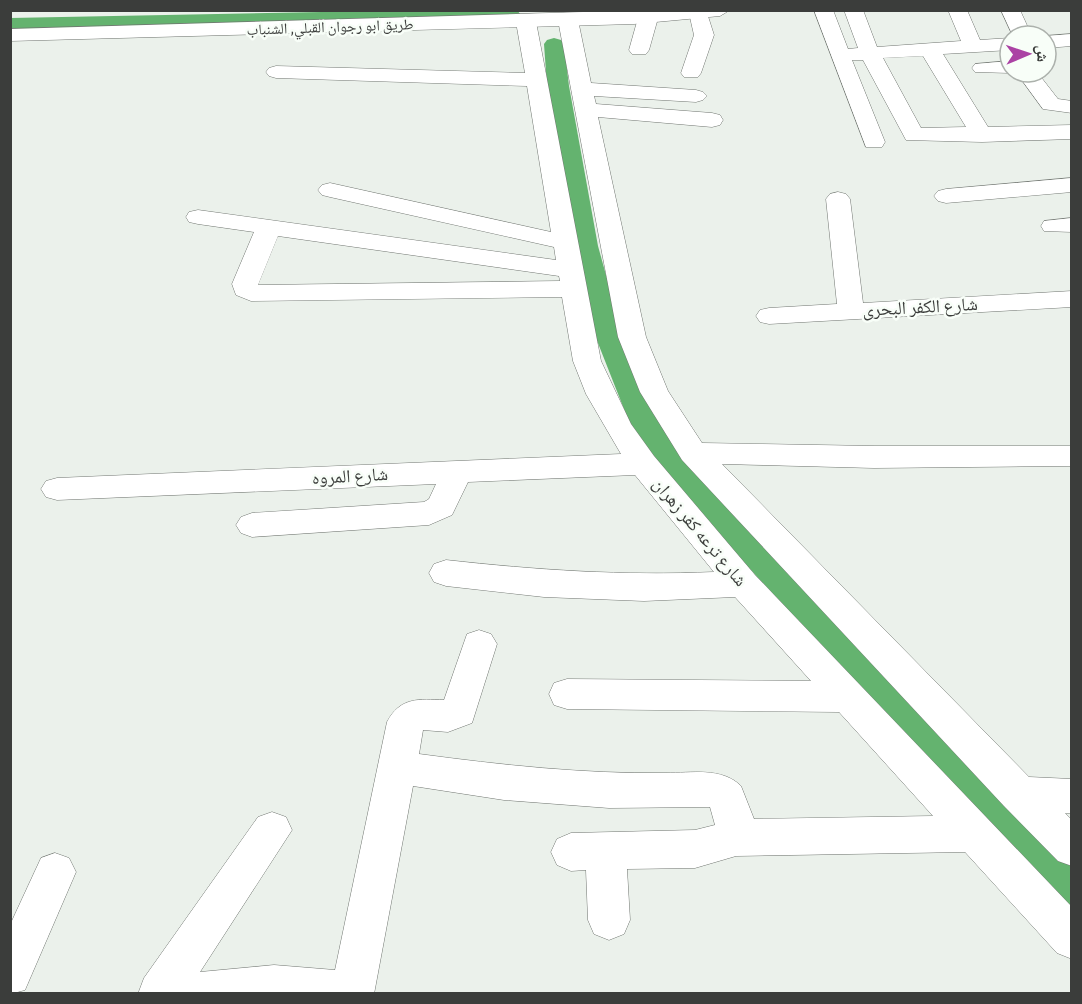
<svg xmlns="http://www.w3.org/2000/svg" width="1082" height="1004" font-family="Commissioner,'Noto Naskh Arabic',sans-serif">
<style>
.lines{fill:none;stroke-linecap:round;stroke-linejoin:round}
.canal{fill:#64b36f;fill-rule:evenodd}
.minor-casing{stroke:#717671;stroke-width:1}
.tertiary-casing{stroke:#717671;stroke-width:1}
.minor{fill:#fff;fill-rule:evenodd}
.tertiary{fill:#fff;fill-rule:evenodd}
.labels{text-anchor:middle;stroke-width:5;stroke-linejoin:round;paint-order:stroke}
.far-street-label{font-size:15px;fill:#3b3d3b;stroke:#f8fef8}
.street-label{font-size:18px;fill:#3b3d3b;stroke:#f8fef8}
</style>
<rect width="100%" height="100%" fill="#ebf1eb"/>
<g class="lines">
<g class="canal">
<polygon points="429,10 517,10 521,15 518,19 511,21 10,30 10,18"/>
<polygon points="554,38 561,40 564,44 569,86 598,246 622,333 665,432 737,511 1072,856 1072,907 1057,901 713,529 635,437 594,333 572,246 547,86 544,44 547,40"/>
</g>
<defs>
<g id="minor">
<polygon points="690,10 706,10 714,35 701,73 698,77 684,77 681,73 694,35 689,13"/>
<path d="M814,10H833L848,49L858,48L844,10H863L877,47L961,41L948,10H967L980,40L1010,38V50L943,54L988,127L1072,125V139L982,142L906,140L863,60H852L885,142L882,147H866ZM923,56L966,127L921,128L883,58Z"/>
<polygon points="1001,10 1020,10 1030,32 1027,36 1013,36"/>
<polygon points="648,12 658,18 649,50 646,54 632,54 629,50 638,18"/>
<polygon points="568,14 578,20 591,83 696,90 703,92 707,96 703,100 696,102 594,96 596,104 712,113 720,115 723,120 720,125 712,127 598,117 646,337 668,391 702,443 874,446 1072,446 1072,466 874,468 722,464 1029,777 1072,779 1072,813 1065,813 1072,820 1072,866 1058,861 1004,806 682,460 640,392 618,337 558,20"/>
<path d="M526,16L536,22L601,361L631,424L654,456L755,575L1072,907V959L1057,953L965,852L736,856L695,868L627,869L630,920L624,934L609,940L594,934L588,920L586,870L571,871L557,865L551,852L557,839L571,833L695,830L715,825L710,807L609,808L504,800L413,786L374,994H138L144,978L258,817L272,812L286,817L292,830L200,972L274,965L335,970L387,722C400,697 419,699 444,700L467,634L479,630L491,634L497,644L472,723L448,732L423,730L419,754C501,765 583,774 666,773C691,773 722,767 741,786L754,819L933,816L839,712L567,709L554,705L549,694L554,683L567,679L811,681L735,597L644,601L544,597L446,586L434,582L429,573L434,564L446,560C536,570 624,576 714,572L635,475L468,482L452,515L429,525L252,537L241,533L236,525L241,517L252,513L424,502L429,499L436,484L57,500L46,497L41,489L46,481L57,478L621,454L586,394L573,361L562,297L251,301L236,295L232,284L254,232L198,224L189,222L186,217L189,212L198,210L556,260L554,247L330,197L322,195L318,190L322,185L330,183L551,232L527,86L276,78L269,76L266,72L269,68L276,66L525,73L516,22ZM278,236L559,276L560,281L258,285Z"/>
<polygon points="1072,34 1072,46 1046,48 1046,36"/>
<polygon points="1010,61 1010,72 1014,72 1010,73 975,72 972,68 975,64"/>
<polygon points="1016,72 1037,72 1058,99 1072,101 1072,113 1043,109"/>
<polygon points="1072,178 1072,192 946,203 938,201 934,196 938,191 946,189"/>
<polygon points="838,192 846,194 850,199 863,303 1072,291 1072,307 769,324 760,322 756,316 760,310 769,308 837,304 826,199 830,194"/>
<polygon points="1072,218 1072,232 1044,231 1041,226 1044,221"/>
<polygon points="55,853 69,858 76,872 25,990 10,994 10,925 41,858"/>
</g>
<polygon id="tertiary" points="650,10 730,10 720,16 634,24 10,41 10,29"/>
</defs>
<use href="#minor" class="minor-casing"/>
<use href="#tertiary" class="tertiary-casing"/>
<use href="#minor" class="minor"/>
<use href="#tertiary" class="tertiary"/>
</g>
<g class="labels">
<g class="far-street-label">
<text transform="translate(330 27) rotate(-2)" y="5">طريق ابو رجوان القبلي, الشنباب</text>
</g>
<g class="street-label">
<text transform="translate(920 307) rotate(-3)" y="6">شارع الكفر البحرى</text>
<text transform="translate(350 476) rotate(-3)" y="6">شارع المروه</text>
<text transform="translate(700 532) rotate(50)" y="6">شارع ترعه كفر زهران</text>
</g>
</g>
<rect width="1082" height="1004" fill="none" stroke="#3b3d3b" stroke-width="24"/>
<g transform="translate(1028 54) rotate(88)"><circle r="28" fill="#f8fef8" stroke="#acb1ac" stroke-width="1.5"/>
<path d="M0-4.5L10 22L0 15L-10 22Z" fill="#ab42a4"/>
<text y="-9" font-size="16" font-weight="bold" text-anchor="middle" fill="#3b3d3b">ش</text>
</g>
</svg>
